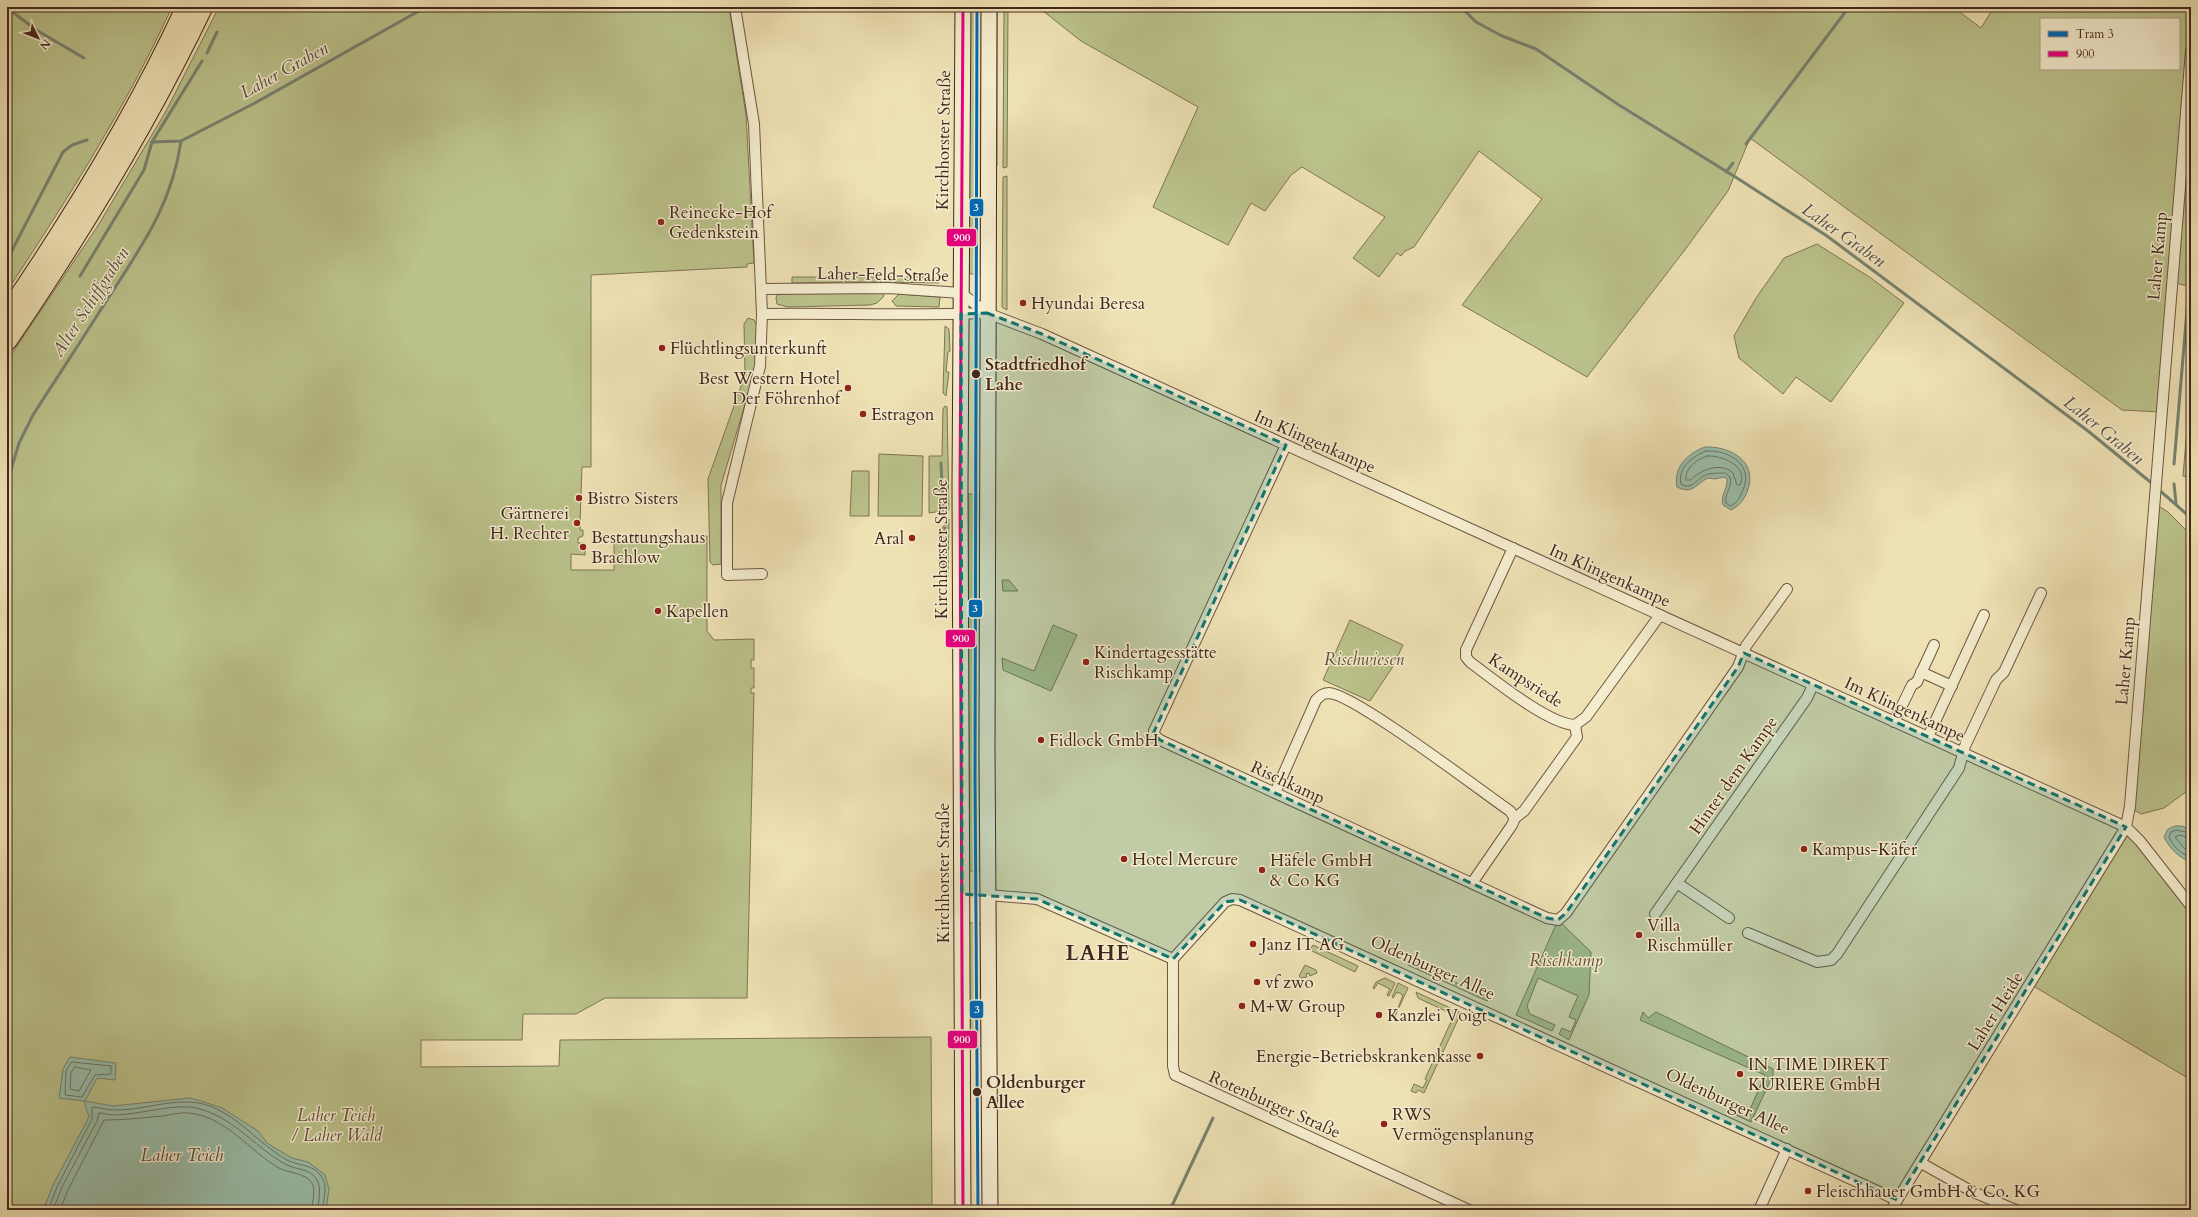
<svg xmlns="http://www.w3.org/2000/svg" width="2198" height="1217" font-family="Cardo,serif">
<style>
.green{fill:#bbc28b;stroke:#807454;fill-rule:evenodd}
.water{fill:#99beaa;stroke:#778271}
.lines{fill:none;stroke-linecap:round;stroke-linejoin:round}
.shore{stroke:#6e7263;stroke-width:1}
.stream{stroke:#778271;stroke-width:3}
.street-casing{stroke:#6e5642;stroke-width:12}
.secondary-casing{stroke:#44271c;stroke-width:17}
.highway-casing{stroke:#44271c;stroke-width:21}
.street{stroke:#f4ecce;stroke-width:10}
.secondary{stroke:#f4ecce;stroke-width:15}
.highway{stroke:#eee1b4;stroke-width:19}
.bus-1-casing{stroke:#f4ecce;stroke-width:6}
.bus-1{stroke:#e5007d;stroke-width:3}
.tram-1-casing{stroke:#f4ecce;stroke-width:6}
.tram-1{stroke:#0069b4;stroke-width:3}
.marked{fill:#0f766e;fill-opacity:0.2;stroke:#0f766e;stroke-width:3;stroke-dasharray:8 5;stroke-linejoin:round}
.poi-dot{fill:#8f2418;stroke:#f4ecce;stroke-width:1.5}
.stop-dot{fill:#44271c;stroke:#f4ecce;stroke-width:1.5}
.labels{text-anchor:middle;stroke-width:3;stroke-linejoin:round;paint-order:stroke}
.street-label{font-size:17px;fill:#44271c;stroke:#f4ecce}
.poi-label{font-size:17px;fill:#44271c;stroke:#f4ecce;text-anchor:start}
.stop-label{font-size:17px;font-weight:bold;fill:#44271c;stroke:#f4ecce;text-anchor:start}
.park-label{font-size:17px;font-style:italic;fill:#624e38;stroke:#f4ecce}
.water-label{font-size:18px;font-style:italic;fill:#594d40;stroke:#f4ecce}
.district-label{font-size:21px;font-weight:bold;letter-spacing:1px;fill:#44271c;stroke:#f4ecce}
.line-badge{stroke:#f4ecce;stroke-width:1.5}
.badge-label{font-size:11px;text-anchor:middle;font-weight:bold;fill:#fff}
</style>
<rect width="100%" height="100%" fill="#eee1b4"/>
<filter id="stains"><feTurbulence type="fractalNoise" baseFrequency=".005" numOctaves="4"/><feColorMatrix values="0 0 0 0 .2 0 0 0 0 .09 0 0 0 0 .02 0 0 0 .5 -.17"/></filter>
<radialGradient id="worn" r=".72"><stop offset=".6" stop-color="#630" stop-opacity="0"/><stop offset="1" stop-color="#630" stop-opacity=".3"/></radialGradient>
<g class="green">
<path d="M7,7H172C126,107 67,200 7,291Z"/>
<polygon points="219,7 729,7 746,115 754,263 747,264 747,267 591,275 591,467 582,467 580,523 580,530 583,530 583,536 578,538 578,543 585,543 585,555 571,554 571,570 614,570 614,536 707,536 707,631 714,640 754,639 754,660 751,660 751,668 754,668 754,688 751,688 751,693 754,693 747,998 605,998 576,1014 523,1014 522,1040 421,1040 421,1067 559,1066 560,1040 931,1037 932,1207 421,1210 7,1210 7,361 99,224 166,111"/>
<polygon points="967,7 984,7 983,274 971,274 969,272"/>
<polygon points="993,7 997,7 997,166 993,164"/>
<polygon points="1004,7 1008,7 1007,167 1003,168"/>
<path d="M1038,7H1953L1981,28L1994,7H2191V287L2172,282L2161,412L2122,410L1750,138L1728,191L1684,251L1587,377L1462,305L1542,199L1479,151L1414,247L1405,251L1401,256L1397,253L1379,277L1353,258L1385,217L1302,167L1291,175L1265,211L1251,203L1228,245L1153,207L1198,107L1081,41ZM2041,19H2179V69H2041Z"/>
<polygon points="1007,176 1007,310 1002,307 1003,177"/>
<polygon points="1817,244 1871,278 1904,303 1831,402 1796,377 1783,394 1739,358 1734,336 1756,298 1784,258"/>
<polygon points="792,277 842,277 842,282 792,283"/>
<rect x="845" y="277" width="36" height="5"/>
<polygon points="884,277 934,277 939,283 884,282"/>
<polygon points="790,292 882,292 884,296 877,303 870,305 788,307 777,304 776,298 777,295"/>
<polygon points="899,294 940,297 939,307 896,306 892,301"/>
<polygon points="748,318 754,320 757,326 757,364 721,485 721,564 713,565 710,562 708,479 745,375 744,324"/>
<polygon points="945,326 949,329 950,351 948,352 946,372 949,372 946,396 943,393"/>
<polygon points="2191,382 2191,493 2188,490 2190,478 2183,476"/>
<polygon points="945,406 947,407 949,510 929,513 929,456 942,456 943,409"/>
<polygon points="879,454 923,456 922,516 878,516"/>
<polygon points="852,471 869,471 869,516 850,516"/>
<polygon points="968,494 981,494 982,871 969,871"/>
<polygon points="2157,505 2168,512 2191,535 2191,788 2164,808 2141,814 2134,810"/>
<polygon points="949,519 948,577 939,568 939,532"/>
<polygon points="1002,580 1009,580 1018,591 1003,591"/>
<polygon points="1350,620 1403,645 1392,668 1370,701 1323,680"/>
<polygon points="1053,625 1077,635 1051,691 1003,670 1002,658 1034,671"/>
<polygon points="2126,827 2191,912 2191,1080 2030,984"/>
<polygon points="1558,920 1591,952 1589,995 1569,1040 1559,1034 1562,1028 1571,1032 1576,1020 1569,1017 1578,996 1538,978 1527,1006 1530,1014 1555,1025 1552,1031 1516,1015"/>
<polygon points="966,923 982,923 983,1046 968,1047"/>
<polygon points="1313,945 1358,966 1355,972 1310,950"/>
<polygon points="1410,961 1489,998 1487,1001 1408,965"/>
<polygon points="1305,965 1316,970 1317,973 1310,976 1309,973 1306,974 1307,977 1301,978 1299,976"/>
<polygon points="1385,978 1395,983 1389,996 1387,995 1390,989 1378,983 1374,989 1373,988 1376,982"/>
<polygon points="1398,983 1408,988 1395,1016 1403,995 1397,992 1393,998 1392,997"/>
<polygon points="1416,992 1461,1013 1424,1093 1418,1090 1416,1093 1411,1091 1414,1084 1423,1088 1427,1080 1425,1079 1454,1015 1418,998"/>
<polygon points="1643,1012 1648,1018 1656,1012 1773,1069 1773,1075 1751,1122 1736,1115 1738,1111 1748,1114 1765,1075 1640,1020"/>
</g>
<g class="water">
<path d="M1705,447C1731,446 1759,462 1747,492C1744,500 1739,506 1731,510L1723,505C1720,495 1728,489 1727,479L1724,477L1715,479L1708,478C1696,484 1692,495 1677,487C1673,467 1688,453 1705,447Z"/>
<path d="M2175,826H2182L2191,830V862C2179,858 2170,849 2164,837L2168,829Z"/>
<polygon points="70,1057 116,1063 115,1080 97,1078 85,1101 113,1106 190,1098 204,1102 222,1108 258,1131 267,1143 275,1148 292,1158 308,1162 325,1175 329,1189 326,1210 43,1210 54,1183 89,1117 84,1101 59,1098 63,1069"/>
</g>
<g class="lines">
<g class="shore">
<path d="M1706,451C1731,450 1755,466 1742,492C1740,498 1736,504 1730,506L1726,503C1724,494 1733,487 1730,477L1725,473C1721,473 1709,473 1706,475C1697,478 1692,491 1681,484C1677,468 1693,456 1706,451Z"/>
<path d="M1707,456C1722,455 1749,466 1740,485H1737L1733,473C1721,462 1701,469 1691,480H1686C1685,468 1696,460 1707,456Z"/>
<path d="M2191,833L2176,830L2171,832L2169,837C2173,847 2181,853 2191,858"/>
<polyline points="2191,839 2180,835 2175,837 2184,848 2191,853"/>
<polygon points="72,1062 111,1066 111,1074 95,1075 82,1097 65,1095 66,1071"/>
<polygon points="75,1067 91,1070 79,1091 70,1089 71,1073"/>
<path d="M48,1210L58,1185L92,1119V1107C99,1107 106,1110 113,1110C138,1111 163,1101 189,1102C229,1103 255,1142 287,1160C298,1166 314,1164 322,1177C328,1187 323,1200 323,1210"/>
<path d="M53,1210L62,1187L97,1121L99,1113C104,1113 109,1115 114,1115C136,1115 169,1105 190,1107C229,1112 253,1146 285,1164C295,1170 311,1168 317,1180C322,1189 318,1201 318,1210"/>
<path d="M60,1210L68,1190L104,1120C123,1120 142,1118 162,1116C170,1115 180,1112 189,1113C227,1117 249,1151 279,1168C288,1173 306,1173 312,1183C316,1190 312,1202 312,1210"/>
</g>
<g class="stream">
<polyline points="1461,7 1476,22 1502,36 1536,49 1619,105 1737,178 1827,236 2088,431 2154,485"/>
<polyline points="7,8 38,31 84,58"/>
<polyline points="207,53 217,32"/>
<polyline points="152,142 181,141 253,104 426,7"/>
<polyline points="1746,144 1849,7"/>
<polyline points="1726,172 1733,163"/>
<polyline points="7,260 63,152 72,145 87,140"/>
<polyline points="80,276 144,170 152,142 202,61"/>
<polyline points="941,463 943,506"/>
<polyline points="2174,464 2191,263"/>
<path d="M10,473L19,443L33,415C58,376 83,338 107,300C141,247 172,205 181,141"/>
<polyline points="2174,484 2176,503"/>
<polyline points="2158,489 2191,518"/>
<polyline points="944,569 945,528"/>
<polyline points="1170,1210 1213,1118"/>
</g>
<defs>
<g id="street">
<polyline points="735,7 754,124 762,314 760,366 727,503 727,575 762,574"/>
<polyline points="762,289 889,288 961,293 987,313 1042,334 2126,827 2140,841 2191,906"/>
<path d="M762,314C837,313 912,316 987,313"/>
<polyline points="1286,445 1154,731 1155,736 1160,740 1547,918 1558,920 1566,913 1738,667 1746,646 1787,589"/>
<path d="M1513,548L1466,650V657L1470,662C1493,679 1548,724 1575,725L1586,717L1660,615"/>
<polyline points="1921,672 1952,686"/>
<polyline points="1894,722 1912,685 1917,682 1934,645"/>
<polyline points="1928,737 1984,615"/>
<path d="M1275,793L1316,700C1320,696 1323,693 1329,693C1354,694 1481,791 1510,811L1515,818"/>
<polyline points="1472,883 1512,825 1515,818 1524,811 1577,737 1575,725"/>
<polyline points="1677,883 1729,918"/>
<polyline points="988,895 1037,899 1173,959"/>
<polyline points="1655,914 1807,698 1813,685"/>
<polyline points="1748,933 1817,962 1831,960 1837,954 1959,768 1965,746 1996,680 2004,672 2041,593"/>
<polyline points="1173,959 1225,902 1232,899 1240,900 1897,1200"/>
<polyline points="1173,959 1173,1066 1175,1075 1469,1210"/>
<polyline points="1921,1163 1973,1192 2016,1210"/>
<polyline points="1759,1210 1787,1149"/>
<polyline points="1891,1210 2126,827 2130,806 2191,51"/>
</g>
<g id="secondary">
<polyline points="989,7 987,750 990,1210"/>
<polyline points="963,1210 960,488 963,7"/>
</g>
<g id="highway">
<path d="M7,314C74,216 136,115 186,7"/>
<path d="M7,341C80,234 147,124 203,7"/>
</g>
</defs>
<use href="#street" class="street-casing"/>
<use href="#secondary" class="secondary-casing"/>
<use href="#highway" class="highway-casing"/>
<use href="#street" class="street"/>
<use href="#secondary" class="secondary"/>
<use href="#highway" class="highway"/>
<defs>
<polyline id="bus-1" points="963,7 960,488 963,1210"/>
</defs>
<use href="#bus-1" class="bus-1-casing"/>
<use href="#bus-1" class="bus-1"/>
<defs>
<polyline id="tram-1" points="977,7 975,775 978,1210"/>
</defs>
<use href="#tram-1" class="tram-1-casing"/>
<use href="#tram-1" class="tram-1"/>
</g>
<path class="marked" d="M987,313L1042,334L1286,445L1153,734L1160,740L1547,918L1558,920L1566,913L1738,667L1744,653L2126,827L1897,1200L1240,900L1225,902L1173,959L1037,899L962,894L961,314Z"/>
<g class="poi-dot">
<circle cx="661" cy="222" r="4"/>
<circle cx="1023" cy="303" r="4"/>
<circle cx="662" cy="348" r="4"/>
<circle cx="848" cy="388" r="4"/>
<circle cx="863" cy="414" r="4"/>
<circle cx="579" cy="498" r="4"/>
<circle cx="577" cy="523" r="4"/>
<circle cx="912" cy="538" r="4"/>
<circle cx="583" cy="547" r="4"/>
<circle cx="658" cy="611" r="4"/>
<circle cx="1086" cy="662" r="4"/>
<circle cx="1041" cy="740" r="4"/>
<circle cx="1804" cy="849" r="4"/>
<circle cx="1124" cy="859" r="4"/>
<circle cx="1262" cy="870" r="4"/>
<circle cx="1639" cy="935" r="4"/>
<circle cx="1253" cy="944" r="4"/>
<circle cx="1257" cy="982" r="4"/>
<circle cx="1242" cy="1006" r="4"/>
<circle cx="1379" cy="1015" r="4"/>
<circle cx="1480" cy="1056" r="4"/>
<circle cx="1740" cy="1074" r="4"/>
<circle cx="1384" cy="1124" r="4"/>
<circle cx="1808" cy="1191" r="4"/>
</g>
<g class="stop-dot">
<circle cx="976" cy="374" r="5"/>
<circle cx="977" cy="1092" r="5"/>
</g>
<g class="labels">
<g class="street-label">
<text transform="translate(943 140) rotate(-89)" y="6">Kirchhorster Straße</text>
<text transform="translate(2157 256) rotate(-85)" y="6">Laher Kamp</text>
<text transform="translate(883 274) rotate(1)" y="6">Laher-Feld-Straße</text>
<text transform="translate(1315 441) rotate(24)" y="6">Im Klingenkampe</text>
<text transform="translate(941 549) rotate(-90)" y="6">Kirchhorster Straße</text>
<text transform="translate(1610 575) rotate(24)" y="6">Im Klingenkampe</text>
<text transform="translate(2125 661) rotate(-85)" y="6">Laher Kamp</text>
<text transform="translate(1526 680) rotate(33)" y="6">Kampsriede</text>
<text transform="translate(1905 709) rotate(25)" y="6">Im Klingenkampe</text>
<text transform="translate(1733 775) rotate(-55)" y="6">Hinter dem Kampe</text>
<text transform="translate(1288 782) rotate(25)" y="6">Rischkamp</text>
<text transform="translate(943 873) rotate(-90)" y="6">Kirchhorster Straße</text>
<text transform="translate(1433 967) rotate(24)" y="6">Oldenburger Allee</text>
<text transform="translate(1995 1011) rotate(-58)" y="6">Laher Heide</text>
<text transform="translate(1728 1101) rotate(25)" y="6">Oldenburger Allee</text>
<text transform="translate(1275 1104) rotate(24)" y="6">Rotenburger Straße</text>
</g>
<g class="poi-label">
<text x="669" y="218">Reinecke-Hof<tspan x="669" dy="20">Gedenkstein</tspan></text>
<text x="1031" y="309">Hyundai Beresa</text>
<text x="670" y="354">Flüchtlingsunterkunft</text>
<text x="840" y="384" text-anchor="end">Best Western Hotel<tspan x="840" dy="20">Der Föhrenhof</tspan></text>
<text x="871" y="420">Estragon</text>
<text x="587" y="504">Bistro Sisters</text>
<text x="569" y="519" text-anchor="end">Gärtnerei<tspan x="569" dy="20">H. Rechter</tspan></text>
<text x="591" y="543">Bestattungshaus<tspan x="591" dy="20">Brachlow</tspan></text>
<text x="904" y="544" text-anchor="end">Aral</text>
<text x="666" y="617">Kapellen</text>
<text x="1094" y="658">Kindertagesstätte<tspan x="1094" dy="20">Rischkamp</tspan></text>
<text x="1049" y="746">Fidlock GmbH</text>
<text x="1812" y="855">Kampus-Käfer</text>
<text x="1132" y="865">Hotel Mercure</text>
<text x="1270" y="866">Häfele GmbH<tspan x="1270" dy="20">&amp; Co KG</tspan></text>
<text x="1647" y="931">Villa<tspan x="1647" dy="20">Rischmüller</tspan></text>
<text x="1261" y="950">Janz IT AG</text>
<text x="1265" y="988">vf zwo</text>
<text x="1250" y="1012">M+W Group</text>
<text x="1387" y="1021">Kanzlei Voigt</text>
<text x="1472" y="1062" text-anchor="end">Energie-Betriebskrankenkasse</text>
<text x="1748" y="1070">IN TIME DIREKT<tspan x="1748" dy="20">KURIERE GmbH</tspan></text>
<text x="1392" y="1120">RWS<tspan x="1392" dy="20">Vermögensplanung</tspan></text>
<text x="1816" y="1197">Fleischhauer GmbH &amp; Co. KG</text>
</g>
<g class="stop-label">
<text x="985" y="370">Stadtfriedhof<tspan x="985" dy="20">Lahe</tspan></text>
<text x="986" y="1088">Oldenburger<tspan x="986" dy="20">Allee</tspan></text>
</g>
<g class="park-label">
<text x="1364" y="665">Rischwiesen</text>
<text x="1566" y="966">Rischkamp</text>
<text x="336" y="1121">Laher Teich<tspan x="336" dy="20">/ Laher Wald</tspan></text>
</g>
<g class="water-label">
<text transform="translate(284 70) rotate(-29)" y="6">Laher Graben</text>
<text transform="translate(1844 235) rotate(35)" y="6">Laher Graben</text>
<text transform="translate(90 302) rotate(-57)" y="6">Alter Schiffgraben</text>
<text transform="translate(2104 430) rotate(39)" y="6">Laher Graben</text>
<text x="182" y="1161">Laher Teich</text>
</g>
<g class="district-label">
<text x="1098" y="960">LAHE</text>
</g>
</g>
<g class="line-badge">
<rect x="969" y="198" width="15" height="19" rx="4" fill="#0069b4"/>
<rect x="946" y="228" width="31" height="19" rx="4" fill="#e5007d"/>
<rect x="968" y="599" width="15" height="19" rx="4" fill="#0069b4"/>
<rect x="945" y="629" width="31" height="19" rx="4" fill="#e5007d"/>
<rect x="969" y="1000" width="15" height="19" rx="4" fill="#0069b4"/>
<rect x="947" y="1030" width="31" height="19" rx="4" fill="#e5007d"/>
</g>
<g class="badge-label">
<text x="976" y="211">3</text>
<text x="962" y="241">900</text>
<text x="975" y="612">3</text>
<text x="961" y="642">900</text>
<text x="977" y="1013">3</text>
<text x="962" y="1043">900</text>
</g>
<rect width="2198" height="1217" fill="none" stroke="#eee1b4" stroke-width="24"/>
<rect x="8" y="8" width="2182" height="1201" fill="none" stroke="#44271c" stroke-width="2"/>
<rect x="12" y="12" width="2174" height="1193" fill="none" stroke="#44271c"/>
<rect x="2040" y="18" width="140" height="52" fill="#f4ecce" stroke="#ae9d87"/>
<rect x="2048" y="31" width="20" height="6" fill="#0069b4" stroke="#ae9d87"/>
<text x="2076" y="38" font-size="12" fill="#44271c">Tram 3</text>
<rect x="2048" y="51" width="20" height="6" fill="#e5007d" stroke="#ae9d87"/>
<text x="2076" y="58" font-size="12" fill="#44271c">900</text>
<g transform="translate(38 38) rotate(133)" stroke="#f4ecce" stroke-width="3" paint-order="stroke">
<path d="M0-3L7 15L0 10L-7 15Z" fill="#44271c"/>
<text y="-6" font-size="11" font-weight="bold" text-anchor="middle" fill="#44271c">N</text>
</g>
<rect width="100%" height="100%" filter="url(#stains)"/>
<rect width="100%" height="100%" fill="url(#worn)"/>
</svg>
